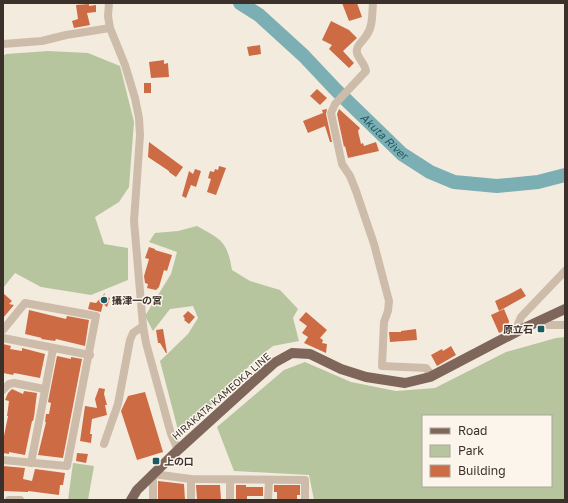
<svg xmlns="http://www.w3.org/2000/svg" width="568" height="503" font-family="'Golos Text','Noto Sans JP',sans-serif">
<style>
.green{fill:#b6c59e;fill-rule:evenodd}
.lines{fill:none;stroke-linecap:round;stroke-linejoin:round}
.river{stroke:#7cafb4;stroke-width:14}
.building{fill:#cd6b44}
.minor{stroke:#cebcaa;stroke-width:8}
.major{stroke:#7e675a;stroke-width:10}
.poi-dot{fill:#1c5960;stroke:#fbf5ec;stroke-width:1.5}
.labels{text-anchor:middle;stroke-width:3;stroke-linejoin:round;paint-order:stroke}
.poi-label{font-size:10px;font-weight:bold;fill:#3b302a;stroke:#fbf5ec;text-anchor:start}
.street-label{font-size:10px;fill:#3b302a;stroke:#fbf5ec}
.water-label{font-size:11px;font-style:italic;fill:#1c5960;stroke:#fbf5ec}
</style>
<rect width="100%" height="100%" fill="#f4ebdf"/>
<g class="green">
<polygon points="48,51 88,53 120,66 134,122 129,187 119,202 95,217 104,244 128,248 128,280 91,295 41,287 15,273 3,288 3,56 6,54"/>
<path d="M197,226C222,240 227,241 232,270L250,281L280,290L298,309L293,318L299,341L273,346L255,360L186,431L179,434L160,361L188,334L198,318L193,306L170,309L153,331L145,316L171,274L177,252L149,242L155,233L178,231Z"/>
<path d="M565,337V500H314L309,475L234,471L217,427L284,370L305,362L351,382L396,391L435,388L506,352L556,338ZM423,416H551V486H423Z"/>
<polygon points="73,463 94,466 88,500 68,500"/>
</g>
<g class="lines">
<path class="river" id="s1" d="M240,3L259,15L304,56L336,90L402,154L430,172L454,182L497,186L538,182L565,175"/>
</g>
<g class="building">
<polygon points="342,3 357,3 362,17 349,21"/>
<polygon points="89,4 89,6 96,5 96,12 87,13 90,25 74,28 72,21 78,19 76,5"/>
<polygon points="331,21 349,30 357,38 343,51 354,63 349,68 329,49 332,45 322,40"/>
<polygon points="260,45 261,54 249,56 247,47"/>
<polygon points="164,60 164,64 168,63 169,77 151,78 149,62"/>
<rect x="144" y="83" width="7" height="10"/>
<polygon points="317,89 327,98 320,105 310,96"/>
<polygon points="327,109 326,114 332,142 330,142 325,126 308,133 303,121 323,113 322,110"/>
<polygon points="339,109 360,128 358,131 361,144 363,143 364,146 376,142 379,151 348,158 345,146 344,147 337,114"/>
<polygon points="149,142 183,167 176,177 169,172 169,171 148,157"/>
<polygon points="219,166 226,168 216,195 207,192 211,179 208,178 210,171 214,172 215,169 218,170"/>
<polygon points="195,169 201,171 196,187 191,185 186,198 182,196 189,171 193,174"/>
<polygon points="149,247 155,249 155,250 172,255 167,271 164,270 159,287 156,290 147,288 148,284 145,283 144,276 149,259 145,258"/>
<polygon points="521,288 526,296 499,311 495,301 508,295"/>
<polygon points="3,293 12,301 9,304 14,305 3,318"/>
<polygon points="105,293 104,297 110,298 107,307 103,304 101,312 88,309 90,302 96,303"/>
<polygon points="504,309 509,321 508,329 499,333 491,315"/>
<polygon points="29,310 66,319 67,316 89,320 85,346 56,339 55,341 41,339 42,338 25,334"/>
<polygon points="188,311 195,317 189,324 184,320 185,319 183,316"/>
<polygon points="306,312 327,330 320,338 323,340 322,343 327,344 326,353 304,343 308,337 302,333 307,326 299,320"/>
<polygon points="163,329 167,353 166,353 160,343 158,343 156,330"/>
<polygon points="416,329 417,340 390,342 389,332 401,332 401,331"/>
<polygon points="3,344 11,346 10,349 22,351 22,348 45,354 40,378 14,373 13,375 3,373"/>
<polygon points="451,346 456,355 437,366 431,355 442,349 443,351"/>
<polygon points="57,356 71,359 71,357 82,359 63,458 38,455 46,422 45,422 46,414 49,414 51,403 48,402"/>
<polygon points="99,388 105,389 104,394 107,405 105,405 107,415 92,419 90,434 92,434 91,443 80,441 85,406 97,408 95,399"/>
<polygon points="12,389 23,394 24,391 37,393 34,417 33,421 32,421 25,455 9,452 9,454 3,453 3,441 8,416 7,416 9,401 5,400 8,393"/>
<polygon points="145,392 163,452 137,460 121,411 128,396"/>
<polygon points="77,453 88,454 86,463 76,461"/>
<polygon points="3,466 25,468 23,479 32,481 35,469 65,473 63,485 60,485 59,495 28,491 28,492 3,491"/>
<polygon points="158,481 184,484 185,500 158,499"/>
<polygon points="196,485 220,485 221,500 197,499"/>
<polygon points="236,485 246,485 246,487 263,487 263,496 247,496 247,500 236,500"/>
<polygon points="274,485 300,485 300,495 297,495 297,500 277,500 277,492 274,492"/>
</g>
<g class="lines">
<g class="minor">
<polyline points="109,3 108,16 110,28 125,65 135,98 139,118 140,135 134,221 143,326 146,343 171,434 178,450"/>
<path d="M373,3C372,15 373,27 366,36C364,40 358,44 357,49C355,56 365,63 366,71L335,104L331,113L342,164L350,176L356,191L374,244L389,301L388,311L384,322L382,366L426,368L429,372L430,377"/>
<polyline points="3,44 42,41 66,35 110,28"/>
<polyline points="541,320 548,325 565,325"/>
<polyline points="3,330 25,303 96,316 67,466 3,460"/>
<polyline points="520,330 518,324 521,317 565,271"/>
<polyline points="3,338 90,355"/>
<polyline points="3,390 9,384 14,383 44,389"/>
<polyline points="104,444 118,404 130,340 133,333 143,326"/>
<polyline points="31,463 53,349"/>
<polyline points="9,500 20,500"/>
<polyline points="153,500 153,474 191,479 305,480 305,500"/>
<polyline points="191,500 191,479"/>
<polyline points="230,500 230,480"/>
<polyline points="268,500 269,480"/>
</g>
<polyline class="major" points="131,500 137,490 178,450 274,363 292,353 310,354 341,369 366,377 405,383 430,377 520,330 565,309"/>
</g>
<g class="poi-dot">
<circle cx="104" cy="300" r="4"/>
<rect x="537" y="325" width="8" height="8" rx="2"/>
<rect x="152" y="457" width="8" height="8" rx="2"/>
</g>
<g class="labels">
<g class="poi-label">
<text x="112" y="304">攝津一の宮</text>
<text x="533" y="333" text-anchor="end">原立石</text>
<text x="164" y="465">上の口</text>
</g>
<g class="street-label">
<text transform="translate(221 396) rotate(-41)" y="4">HIRAKATA KAMEOKA LINE</text>
</g>
<g class="water-label">
<text dy="4" stroke="none"><textPath href="#s1" startOffset="197">Akuta River</textPath></text>
</g>
</g>
<rect width="568" height="503" fill="none" stroke="#3b302a" stroke-width="8"/>
<rect x="422" y="415" width="130" height="72" fill="#fbf5ec" stroke="#aea69e"/>
<rect x="430" y="428" width="20" height="6" fill="#7e675a" stroke="#aea69e"/>
<text x="458" y="435" font-size="12" fill="#3b302a">Road</text>
<rect x="430" y="445" width="20" height="12" fill="#b6c59e" stroke="#aea69e"/>
<text x="458" y="455" font-size="12" fill="#3b302a">Park</text>
<rect x="430" y="465" width="20" height="12" fill="#cd6b44" stroke="#aea69e"/>
<text x="458" y="475" font-size="12" fill="#3b302a">Building</text>
</svg>
